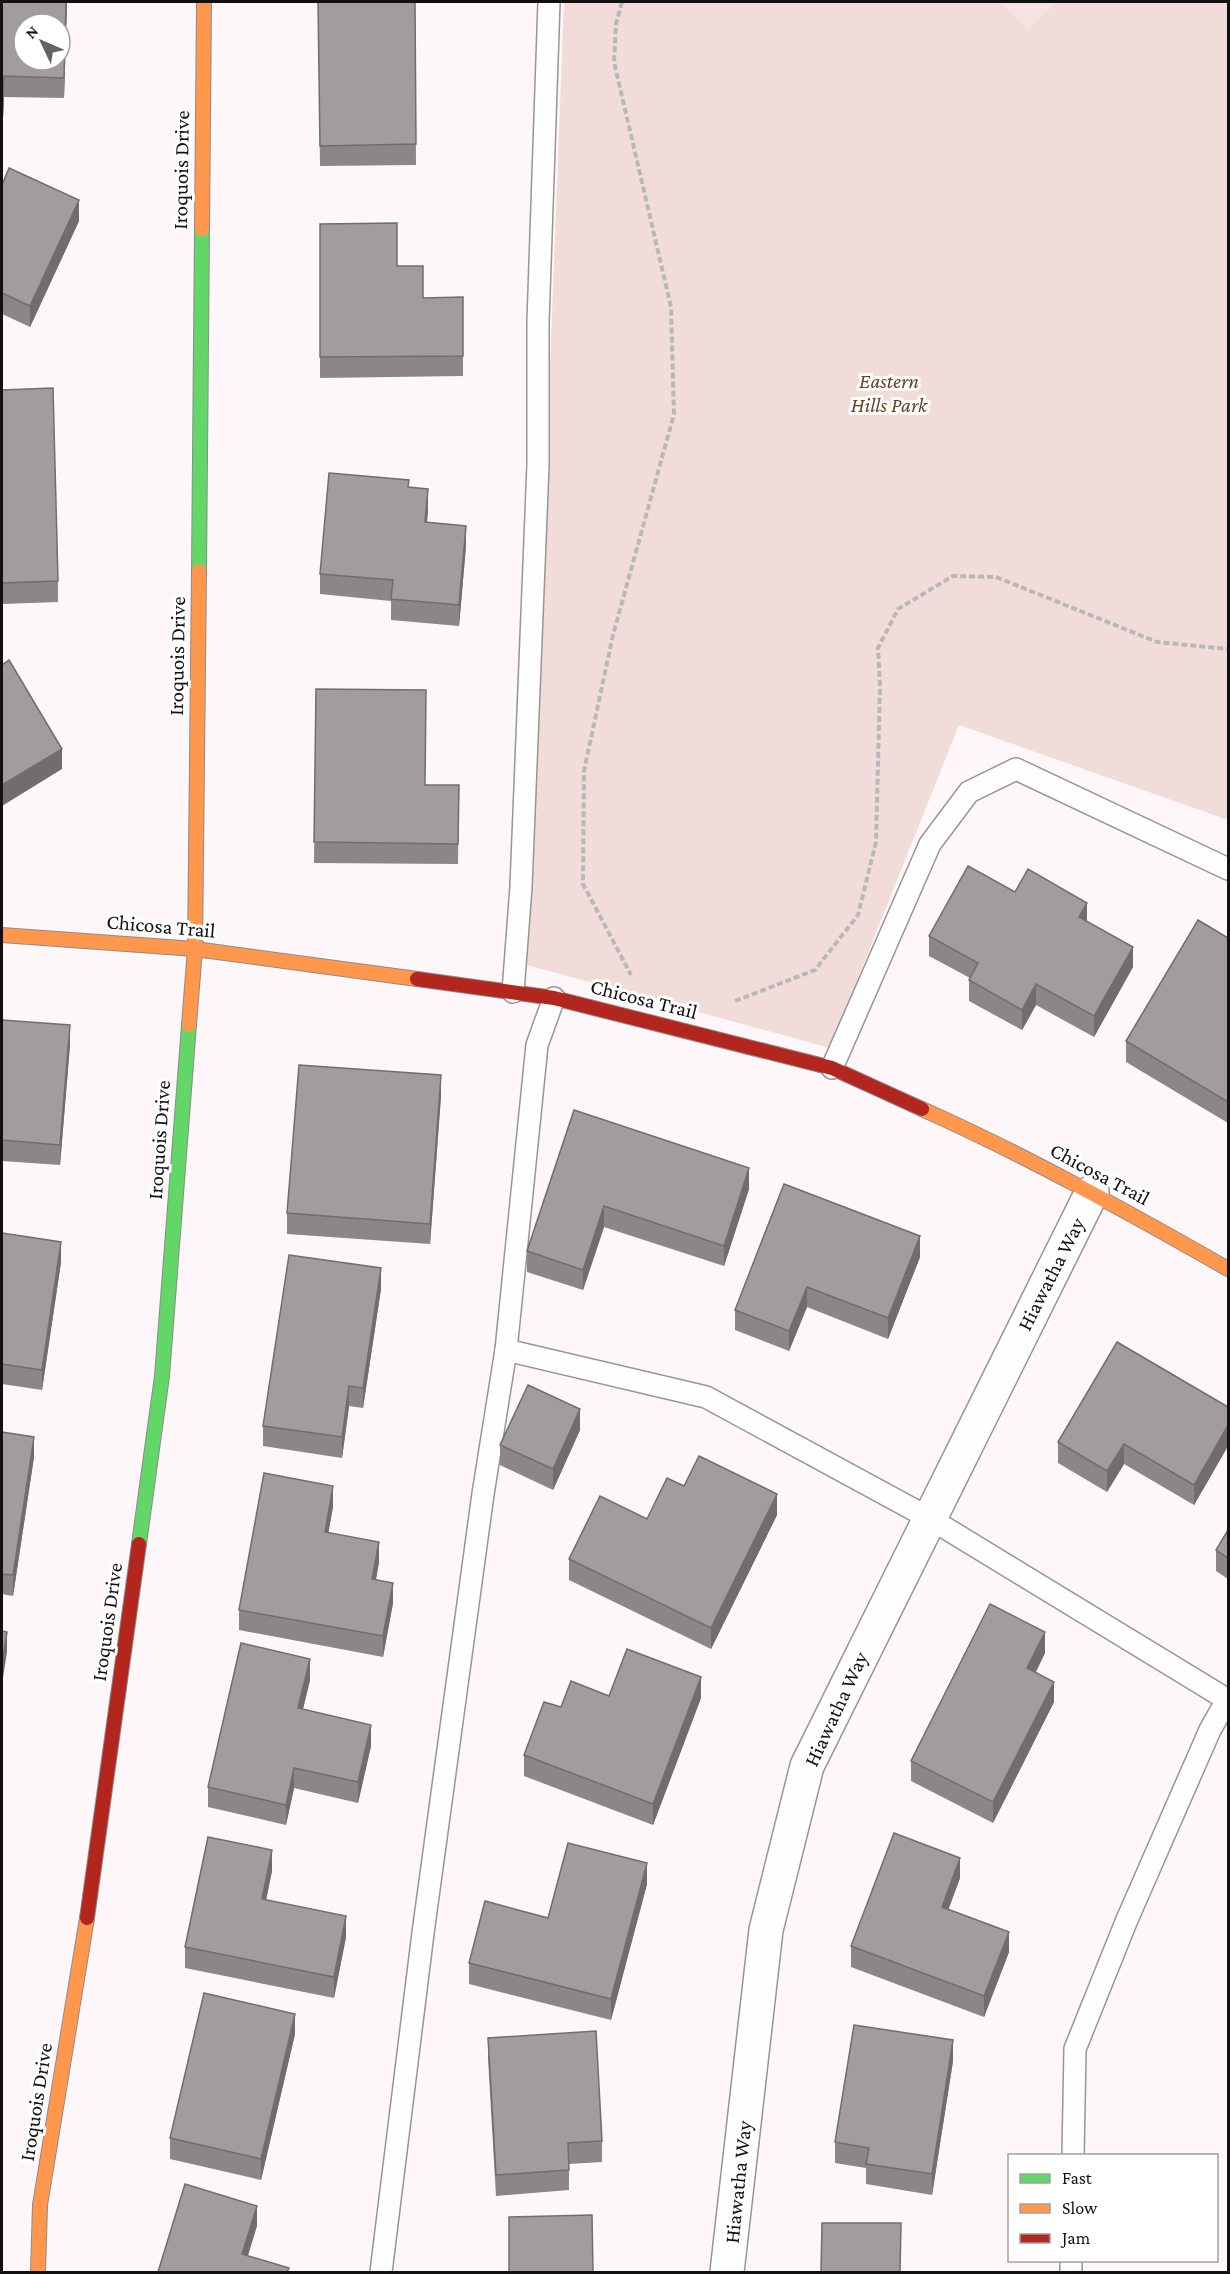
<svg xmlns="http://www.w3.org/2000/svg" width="1230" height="2274" font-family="'Crimson Pro',serif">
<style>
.green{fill:#f2dcd9}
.pitch{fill:#f6e2e3}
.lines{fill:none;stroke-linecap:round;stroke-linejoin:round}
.lane-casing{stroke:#979596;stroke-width:24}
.street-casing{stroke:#979596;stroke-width:36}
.fast-casing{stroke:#8e8b8d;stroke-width:16}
.slow-casing{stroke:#8e8b8d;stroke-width:16}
.jam-casing{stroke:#8e8b8d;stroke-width:16}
.path{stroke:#b9b8b9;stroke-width:4;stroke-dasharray:6 3;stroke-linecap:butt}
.lane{stroke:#fffefe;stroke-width:21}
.street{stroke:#fffefe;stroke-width:33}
.fast{stroke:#63d668;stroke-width:14}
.slow{stroke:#ff974d;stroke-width:14}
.jam{stroke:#b3261e;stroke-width:14}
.wall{fill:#8a8689}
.shaded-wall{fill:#716d6f}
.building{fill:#a19c9f;stroke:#716d6f;stroke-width:1.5;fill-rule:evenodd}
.labels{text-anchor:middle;stroke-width:6;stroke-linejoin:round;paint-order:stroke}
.street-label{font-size:21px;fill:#111;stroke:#fff}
.park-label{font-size:21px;font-style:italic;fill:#684322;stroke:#fff}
</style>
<rect width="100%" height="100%" fill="#fdf7fa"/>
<polygon class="green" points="564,2 1228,2 1228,820 959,725 830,1048 527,965"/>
<polygon class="pitch" points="1001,2 1058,2 1027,30"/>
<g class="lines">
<defs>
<g id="lane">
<polyline points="513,992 521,887 538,465 538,322 549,2"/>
<polyline points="832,1068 930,844 969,792 1016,769 1228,869"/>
<polyline points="506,1350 706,1397 929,1518 1228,1700"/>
<polyline points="1073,2156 1075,2049 1126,1922 1210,1730 1227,1700"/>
<polyline points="381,2272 423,1933 483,1494 506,1350 537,1045 554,998"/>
<polyline points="1071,2272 1071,2260"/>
</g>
<polyline id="street" points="727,2272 766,1930 807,1766 1092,1192"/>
<g id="fast">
<polyline points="199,571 202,229"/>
<polyline points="139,1544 162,1376 189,1025"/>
</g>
<g id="slow">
<polyline points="202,229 204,2"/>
<polyline points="2,935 195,949 417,979"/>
<polyline points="189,1025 195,949 199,571"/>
<path d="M922,1109C1027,1156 1128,1212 1228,1269"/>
<polyline points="38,2272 40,2205 87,1918"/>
</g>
<g id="jam">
<polyline points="417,979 554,998 832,1068 922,1109"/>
<polyline points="87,1918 139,1544"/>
</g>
</defs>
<use href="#lane" class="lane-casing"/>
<use href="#street" class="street-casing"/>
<use href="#fast" class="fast-casing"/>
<use href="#slow" class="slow-casing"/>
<use href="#jam" class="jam-casing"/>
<g class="path">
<polyline points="622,2 616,24 614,62 671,307 674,414 613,635 584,771 583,884 631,975"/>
<polyline points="735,1001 815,970 858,915 876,842 880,686 878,648 898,609 953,576 996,577 1157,642 1228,649"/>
</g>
<use href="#lane" class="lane"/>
<use href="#street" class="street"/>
<use href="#fast" class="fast"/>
<use href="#slow" class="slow"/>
<use href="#jam" class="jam"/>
</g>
<g class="wall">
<polygon points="2,2 67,2 64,98 4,97 2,140"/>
<polygon points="318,2 415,2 416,165 320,166"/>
<polygon points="2,185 79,221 30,327 2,314"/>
<polygon points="320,224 397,266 423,298 463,297 463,376 320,378"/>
<polygon points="2,390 58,581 58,602 2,604"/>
<polygon points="409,487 428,510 427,522 466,546 459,626 391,620 391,601 320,594 320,574"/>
<polygon points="316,689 425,785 459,785 458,864 314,863"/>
<polygon points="1015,892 1087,921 1133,967 1094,1037 1036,1005 1022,1030 969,1001 969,980 970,978 929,956 929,936"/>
<polygon points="1228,938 1228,1123 1126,1062 1126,1041"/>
<polygon points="2,1020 70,1045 60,1165 2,1161"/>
<polygon points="441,1096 430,1244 287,1234 287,1213"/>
<polygon points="574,1110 749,1189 724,1266 604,1227 583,1290 527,1272 527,1251"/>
<polygon points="784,1184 920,1257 888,1339 807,1307 789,1351 735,1330 735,1310"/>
<polygon points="2,1233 61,1262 42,1390 2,1384"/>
<polygon points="381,1289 363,1408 349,1406 342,1458 263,1446 263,1426"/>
<polygon points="1228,1407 1228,1446 1194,1505 1124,1464 1107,1492 1058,1463 1058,1442"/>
<polygon points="580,1430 553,1490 500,1465 500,1445"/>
<polygon points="2,1432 34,1457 13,1596 2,1594"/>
<polygon points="684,1486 777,1515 711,1649 569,1580 569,1559 647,1519"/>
<polygon points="333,1507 328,1532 379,1562 376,1580 393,1603 383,1657 239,1630 239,1610"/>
<polygon points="1228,1530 1228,1579 1216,1571 1216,1550"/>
<polygon points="1045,1653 1036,1672 1054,1702 993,1823 911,1781 911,1761"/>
<polygon points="310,1680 303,1709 371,1746 358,1803 294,1788 286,1825 208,1807 208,1787"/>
<polygon points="609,1696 701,1698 653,1825 524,1776 524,1755 561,1707"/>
<polygon points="272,1871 266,1900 346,1937 334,1998 185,1968 185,1947"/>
<polygon points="960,1878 948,1909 1009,1952 984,2017 851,1967 851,1946"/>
<polygon points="647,1884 611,2020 469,1984 469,1963 548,1918"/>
<polygon points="295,2034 261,2180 170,2159 170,2138"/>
<polygon points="488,2038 602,2141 602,2162 569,2164 569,2190 496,2196 488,2059"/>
<polygon points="953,2061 932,2195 866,2184 866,2168 835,2163 835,2142"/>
</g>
<g class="shaded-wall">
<polygon points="66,2 67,2 64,98 64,78"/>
<polygon points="4,76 4,97 2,140 2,119"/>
<polygon points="79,200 79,221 30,327 30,306"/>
<polygon points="428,489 428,510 425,542 425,522"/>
<polygon points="466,526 466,546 459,626 459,605"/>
<polygon points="62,749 62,769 2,806 2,785"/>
<polygon points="1087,903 1087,923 1079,917"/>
<polygon points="1133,947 1133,967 1094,1037 1094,1016"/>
<polygon points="1036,984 1036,1005 1022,1030 1022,1010"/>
<polygon points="70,1025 70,1045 60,1165 60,1145"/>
<polygon points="441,1075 441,1096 430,1244 430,1224"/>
<polygon points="749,1168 749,1189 724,1266 724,1246"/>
<polygon points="604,1206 604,1227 583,1290 583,1270"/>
<polygon points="920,1236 920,1257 888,1339 888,1318"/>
<polygon points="61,1242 61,1262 42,1390 42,1370"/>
<polygon points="381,1268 381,1289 363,1408 363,1388"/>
<polygon points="807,1287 807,1307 789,1351 789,1331"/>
<polygon points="349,1386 349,1406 342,1458 342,1437"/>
<polygon points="580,1409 580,1430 553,1490 553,1469"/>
<polygon points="1228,1425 1228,1446 1194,1505 1194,1485"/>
<polygon points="34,1437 34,1457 13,1596 13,1575"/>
<polygon points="1124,1444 1124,1464 1107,1492 1107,1471"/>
<polygon points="333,1486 333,1507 325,1552 325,1532"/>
<polygon points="777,1494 777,1515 711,1649 711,1628"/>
<polygon points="379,1542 379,1562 372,1600 372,1579"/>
<polygon points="393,1583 393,1603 383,1657 383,1636"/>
<polygon points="7,1632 7,1652 2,1684 2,1663"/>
<polygon points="1045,1632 1045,1653 1027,1689 1027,1668"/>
<polygon points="310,1659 310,1680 298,1729 298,1708"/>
<polygon points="701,1677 701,1698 653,1825 653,1804"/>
<polygon points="1054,1682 1054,1702 993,1823 993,1802"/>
<polygon points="371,1725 371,1746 358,1803 358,1782"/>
<polygon points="294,1768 294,1788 286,1825 286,1805"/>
<polygon points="272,1850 272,1871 262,1920 262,1899"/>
<polygon points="960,1858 960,1878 942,1927 942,1907"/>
<polygon points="647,1863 647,1884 611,2020 611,1999"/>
<polygon points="346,1916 346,1937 334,1998 334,1977"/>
<polygon points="1009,1932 1009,1952 984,2017 984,1996"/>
<polygon points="295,2014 295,2034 261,2180 261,2159"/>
<polygon points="953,2040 953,2061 932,2195 932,2174"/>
<polygon points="257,2206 257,2226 243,2272 242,2254"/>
</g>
<g class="building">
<path d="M2,2H66L64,78L4,76L2,119ZM24,24H60V60H24Z"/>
<polygon points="318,2 415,2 416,144 320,146"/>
<polygon points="9,168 79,200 30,306 2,293 2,185"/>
<polygon points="397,223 397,266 423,266 423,298 463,297 463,356 320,357 320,224"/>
<polygon points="53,388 58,581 2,583 2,390"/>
<polygon points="329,473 409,480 408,487 428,489 425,522 466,526 459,605 391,599 393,580 320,574"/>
<polygon points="9,660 62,749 2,785 2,665"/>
<polygon points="316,689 426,690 425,785 459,785 458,844 314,842"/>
<polygon points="968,866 1015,892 1028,869 1087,903 1079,917 1133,947 1094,1016 1036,984 1022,1010 969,980 978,963 929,936"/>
<polygon points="1198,920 1228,938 1228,1102 1126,1041"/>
<polygon points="2,1020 70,1025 60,1145 2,1140"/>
<polygon points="299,1065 441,1075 430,1224 287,1213"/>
<polygon points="574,1110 749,1168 724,1246 604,1206 583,1270 527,1251"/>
<polygon points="784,1184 920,1236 888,1318 807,1287 789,1331 735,1310"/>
<polygon points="2,1233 61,1242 42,1370 2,1364"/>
<polygon points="289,1255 381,1268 363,1388 349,1386 342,1437 263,1426"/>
<polygon points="1117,1342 1228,1407 1228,1425 1194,1485 1124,1444 1107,1471 1058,1442"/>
<polygon points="528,1385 580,1409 553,1469 500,1445"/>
<polygon points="2,1432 34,1437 13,1575 2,1574"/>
<polygon points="699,1456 777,1494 711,1628 569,1559 600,1496 647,1519 667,1478 684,1486"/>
<polygon points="264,1473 333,1486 325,1532 379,1542 372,1579 393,1583 383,1636 239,1610"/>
<polygon points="1228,1530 1228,1558 1216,1550"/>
<polygon points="990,1604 1045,1632 1027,1668 1054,1682 993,1802 911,1761"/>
<polygon points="2,1631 7,1632 2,1663"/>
<polygon points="241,1643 310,1659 298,1708 371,1725 358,1782 294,1768 286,1805 208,1787"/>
<polygon points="627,1649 701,1677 653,1804 524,1755 544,1702 561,1707 571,1681 609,1696"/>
<polygon points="894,1833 960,1858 942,1907 1009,1932 984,1996 851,1946"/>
<polygon points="208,1837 272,1850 262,1899 346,1916 334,1977 185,1947"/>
<polygon points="568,1843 647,1863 611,1999 469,1963 485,1901 548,1918"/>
<polygon points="204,1993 295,2014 261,2159 170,2138"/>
<polygon points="854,2025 953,2040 932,2174 866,2164 869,2148 835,2142"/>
<polygon points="596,2031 602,2141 568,2143 569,2170 496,2175 488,2038"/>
<polygon points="185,2184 257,2206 242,2254 289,2268 287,2272 158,2272"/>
<polygon points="592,2215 593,2272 509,2272 509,2217"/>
<polygon points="822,2223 901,2223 900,2272 821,2272"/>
</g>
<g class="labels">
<g class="street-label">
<text transform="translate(181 170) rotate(-89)" y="7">Iroquois Drive</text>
<text transform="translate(177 656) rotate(-89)" y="7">Iroquois Drive</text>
<text transform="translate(161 926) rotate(5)" y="7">Chicosa Trail</text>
<text transform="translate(644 999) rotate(14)" y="7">Chicosa Trail</text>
<text transform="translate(159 1140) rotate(-86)" y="7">Iroquois Drive</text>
<text transform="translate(1100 1174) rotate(28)" y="7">Chicosa Trail</text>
<text transform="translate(1051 1274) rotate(-63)" y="7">Hiawatha Way</text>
<text transform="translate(107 1622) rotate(-82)" y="7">Iroquois Drive</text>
<text transform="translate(836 1709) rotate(-65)" y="7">Hiawatha Way</text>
<text transform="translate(36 2102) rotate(-81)" y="7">Iroquois Drive</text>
<text transform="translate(738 2182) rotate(-84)" y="7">Hiawatha Way</text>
</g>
<g class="park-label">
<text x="889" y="388">Eastern<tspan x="889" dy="24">Hills Park</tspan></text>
</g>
</g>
<rect width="1230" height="2274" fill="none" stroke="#111111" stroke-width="6"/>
<rect x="1008" y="2154" width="210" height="108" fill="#ffffff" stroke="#a0a0a0" stroke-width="1.5"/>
<rect x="1020" y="2174" width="30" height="9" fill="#63d668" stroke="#a0a0a0" stroke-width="1.5"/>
<text x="1062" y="2184" font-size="18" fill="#111111">Fast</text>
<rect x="1020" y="2204" width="30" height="9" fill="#ff974d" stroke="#a0a0a0" stroke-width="1.5"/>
<text x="1062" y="2214" font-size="18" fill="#111111">Slow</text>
<rect x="1020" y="2234" width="30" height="9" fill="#b3261e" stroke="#a0a0a0" stroke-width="1.5"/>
<text x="1062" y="2244" font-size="18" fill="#111111">Jam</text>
<g transform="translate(42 42) rotate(314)"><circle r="28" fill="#ffffff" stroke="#a0a0a0" stroke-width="1.5"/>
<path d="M0-4.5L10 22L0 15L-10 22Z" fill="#646263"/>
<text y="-9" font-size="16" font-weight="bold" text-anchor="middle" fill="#111111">N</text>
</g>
</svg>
